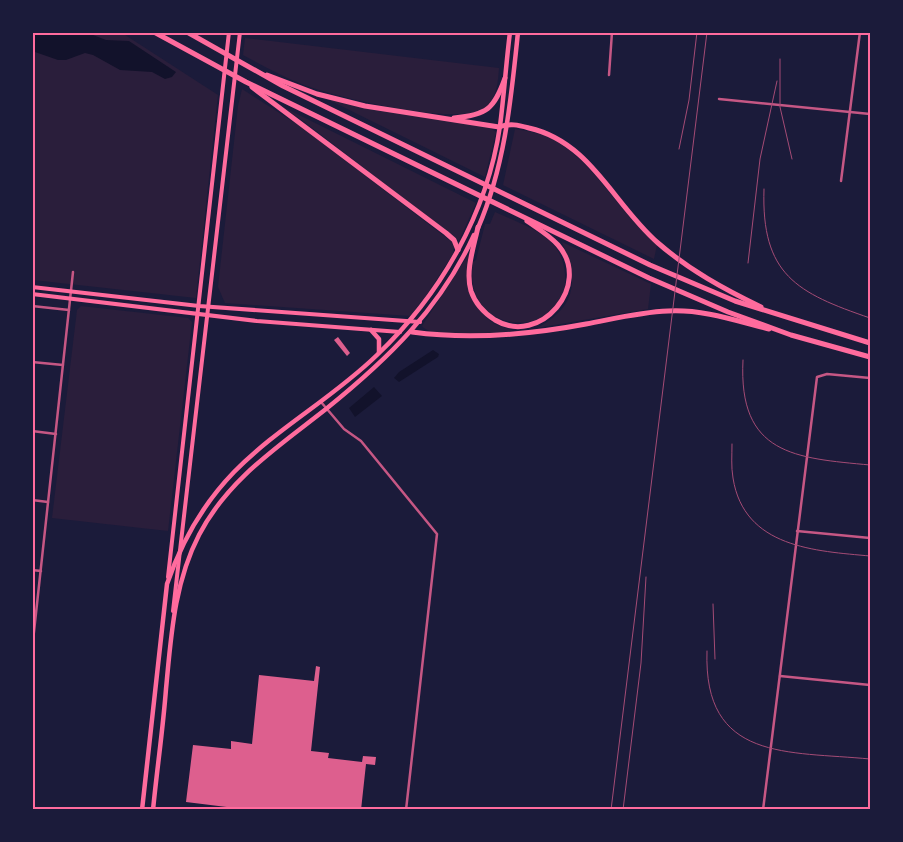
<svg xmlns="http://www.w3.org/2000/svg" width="903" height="842" font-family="'Noto Sans',sans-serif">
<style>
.green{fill:#2a1e3b}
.water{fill:#12122b}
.building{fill:#dd5f8e}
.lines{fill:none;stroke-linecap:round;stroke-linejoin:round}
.minor{stroke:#c65784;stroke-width:2.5}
.secondary{stroke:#ff6b9d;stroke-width:4}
.primary{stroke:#ff6b9d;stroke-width:4.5}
.motorway{stroke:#ff6b9d;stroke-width:5}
.rail{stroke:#a44b75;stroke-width:1}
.neatline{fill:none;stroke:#ff6b9d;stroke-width:2}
</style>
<rect width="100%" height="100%" fill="#1b1b3a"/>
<g class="green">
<polygon points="33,33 122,33 218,95 196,298 33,280"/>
<path d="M245,38L499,68C498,82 497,97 486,107C460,128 336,97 304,85C283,77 263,66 243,55Z"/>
<polygon points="242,89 300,126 452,242 454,246 453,254 426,296 410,316 225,303 218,287 238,106"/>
<polygon points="321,96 490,128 496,132 485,177"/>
<polygon points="281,106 476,203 459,241 303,121"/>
<path d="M515,129C527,131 541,133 552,139C593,160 620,214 657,245L654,259L503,185Z"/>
<path d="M495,212C514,221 537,228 552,243C560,251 564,263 565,274C571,340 461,341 473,262L476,260L485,224H490Z"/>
<path d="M562,242L651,284L648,309L537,328C578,306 578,280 562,242Z"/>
<path d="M470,252C466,275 472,308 492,322C498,327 508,327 513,331C495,333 432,340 422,326Z"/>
<polygon points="81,306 188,318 192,322 168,531 52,518 77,310"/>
</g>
<g class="water">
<polygon points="32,33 88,33 106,40 129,41 176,72 172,77 165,79 152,72 120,70 93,55 85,53 66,60 58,60 35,52"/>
<polygon points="433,350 439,354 438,357 399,382 394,378 399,372"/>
<polygon points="374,387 382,396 355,417 349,408"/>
</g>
<g class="building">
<polygon points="338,337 350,353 347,356 334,340"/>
<polygon points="316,666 320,667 311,751 329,753 328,758 362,762 363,756 376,757 375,765 366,764 361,810 251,810 186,802 193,745 231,749 231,741 252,744 259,675 314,681"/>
</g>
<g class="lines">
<g class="minor">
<polyline points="609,75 612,32"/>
<polyline points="719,99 870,114"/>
<polyline points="841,181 860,32"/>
<polyline points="32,306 69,310"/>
<polyline points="32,362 63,365"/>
<polyline points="321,402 344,429 361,441 437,534 406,810"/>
<polyline points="32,431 56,434"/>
<polyline points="32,500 48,502"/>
<polyline points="797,531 870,538"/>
<polyline points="32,570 41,571"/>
<polyline points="32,650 73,272"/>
<polyline points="780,676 870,685"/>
<polyline points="763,810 817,377 827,374 870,378"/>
</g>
<g class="secondary">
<polyline points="32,287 199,306 420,322"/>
<polyline points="32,294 257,321 400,332"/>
<polyline points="168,577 229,32"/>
<polyline points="173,611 240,32"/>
</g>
<g class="primary">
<path d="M478,228C505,166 511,100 518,32"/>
<polyline points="371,330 379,339 379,352"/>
<path d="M142,810L167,584C181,543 204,503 234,472C277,428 333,398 377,355C441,294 487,214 500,126C504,95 506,64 510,32"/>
<path d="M153,810C157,769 163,729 166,689C171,637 174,583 199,535C228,479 278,447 326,409C388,359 440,309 474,235"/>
</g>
<g class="motorway">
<polyline points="154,32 246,82 649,278 728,312 791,335 870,357"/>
<polyline points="187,32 283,86 650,265 735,301 870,343"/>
<path d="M267,75L317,94L365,106L499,127C510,123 518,125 529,128C591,142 613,204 658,243C689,270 724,289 761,307"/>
<polyline points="252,87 446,233 454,240 458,250"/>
<path d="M454,118C487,115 494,109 505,78"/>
<path d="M478,227C474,246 465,271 471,291C475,303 484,313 495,320C540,347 593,285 558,245C549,235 537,228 527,221"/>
<path d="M412,332C471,340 528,335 586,324C613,319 640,312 668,311C703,309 737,321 769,329"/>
</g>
<g class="rail">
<polyline points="780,59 780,107 792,159"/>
<polyline points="679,149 689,100 697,32"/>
<path d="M764,189C761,275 797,293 870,318"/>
<polyline points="748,263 760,159 777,81"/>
<path d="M743,360C738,455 795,458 870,465"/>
<path d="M732,444C732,455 731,467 733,478C744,548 816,551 870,556"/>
<polyline points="713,604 715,659"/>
<path d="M707,651C703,762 788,751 870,759"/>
<polyline points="611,810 707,32"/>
<polyline points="623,810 641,663 646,577"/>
</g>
</g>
<rect width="903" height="842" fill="none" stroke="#1b1b3a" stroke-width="68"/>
<rect x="34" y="34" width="835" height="774" class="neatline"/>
</svg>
